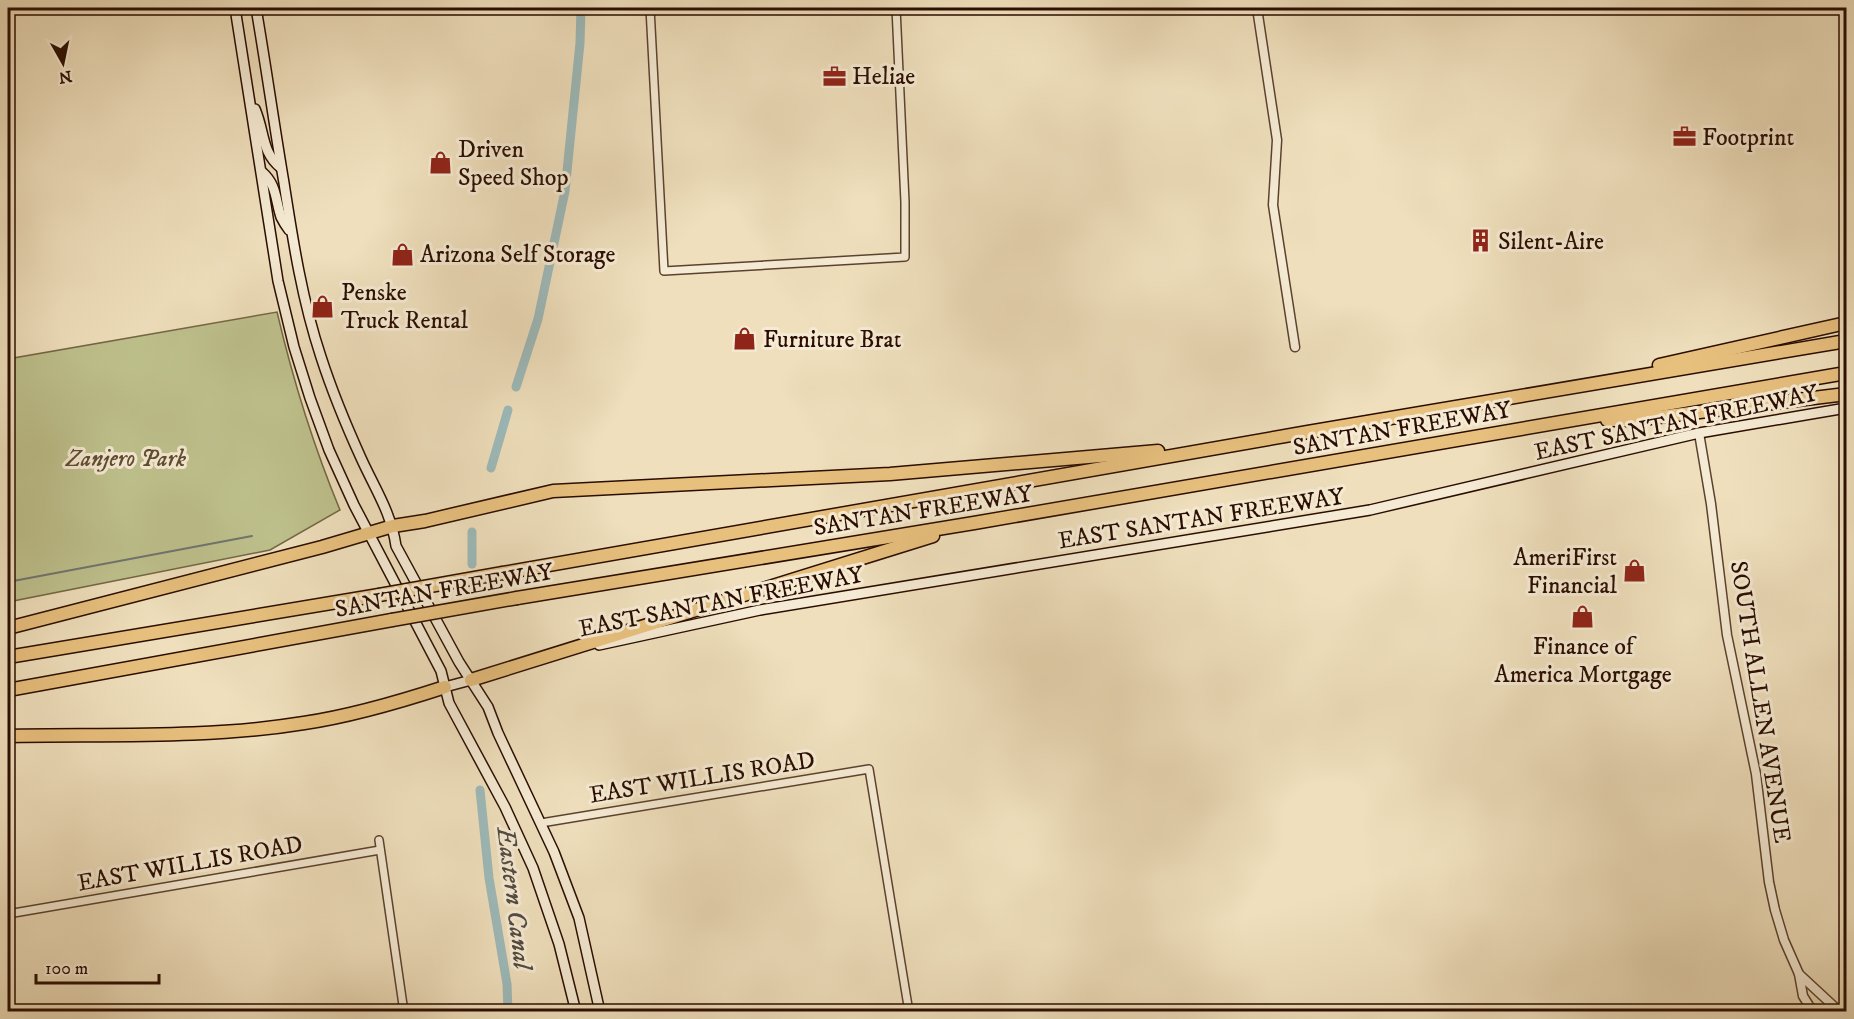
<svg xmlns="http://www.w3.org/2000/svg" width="1854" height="1019" font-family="'IM FELL DW Pica',serif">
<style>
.green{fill:#bec18d;stroke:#746746;stroke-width:1.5}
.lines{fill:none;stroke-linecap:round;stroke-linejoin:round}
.stream{stroke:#6f7570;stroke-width:2}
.canal{stroke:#9dbaba;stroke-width:9}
.minor-casing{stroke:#5b422f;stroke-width:10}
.tertiary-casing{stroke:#5b422f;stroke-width:11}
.secondary-casing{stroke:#2a0d00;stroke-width:12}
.motorway-casing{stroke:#2a0d00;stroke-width:15}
.minor{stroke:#f5ead3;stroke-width:7}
.tertiary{stroke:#f5ead3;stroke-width:8}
.secondary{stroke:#f5ead3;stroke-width:9}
.motorway{stroke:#e8c07e;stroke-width:12}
.motorway-bridge-casing{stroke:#2a0d00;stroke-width:15;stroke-linecap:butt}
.motorway-bridge{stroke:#e8c07e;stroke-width:12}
.labels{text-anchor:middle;stroke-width:6;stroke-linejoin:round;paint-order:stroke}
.poi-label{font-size:24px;fill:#2a0d00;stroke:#f5ead3;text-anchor:start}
.street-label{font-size:24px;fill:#2a0d00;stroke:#f5ead3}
.park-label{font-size:24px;font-style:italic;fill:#5e4c31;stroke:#f5ead3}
.water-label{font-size:26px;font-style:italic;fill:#524a41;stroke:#f5ead3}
</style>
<rect width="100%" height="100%" fill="#efdfbc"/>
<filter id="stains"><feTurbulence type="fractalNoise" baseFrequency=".00333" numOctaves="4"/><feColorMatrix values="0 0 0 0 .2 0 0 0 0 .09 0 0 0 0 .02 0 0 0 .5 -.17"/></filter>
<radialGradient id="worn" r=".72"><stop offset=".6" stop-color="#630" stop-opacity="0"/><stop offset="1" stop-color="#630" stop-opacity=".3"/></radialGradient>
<path class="green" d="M277,312C293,380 313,445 340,510L270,550L8,602V359Z"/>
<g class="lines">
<polyline class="stream" points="8,582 252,536"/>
<g class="canal">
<polyline points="516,387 538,319 565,191 580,43 581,8"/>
<polyline points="491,468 508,410"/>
<polyline points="472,532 472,564"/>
<polyline points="480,790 489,878 507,984 508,1012"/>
</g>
<defs>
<g id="minor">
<polyline points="650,8 664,271 905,257 905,202 896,8"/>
<polyline points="541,823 869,769 909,1012"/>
<polyline points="379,840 404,1012"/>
<polyline points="8,914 380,850"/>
</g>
<g id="tertiary">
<polyline points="1257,8 1277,140 1273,205 1295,347"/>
<polyline points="1699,433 1711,504 1727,635 1756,774 1769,882 1775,910 1784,940 1799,974 1803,996 1813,1012"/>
<polyline points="1799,974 1840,1012"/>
</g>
<g id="secondary">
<polyline points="235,8 278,281 294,347 310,398 329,450 354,505 441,671 449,703 505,807 533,868 559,944 576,1012"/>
<path d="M256,8C266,66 274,124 284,183C293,241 302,300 321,357C332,391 346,425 361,458C375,489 391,512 396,546L459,662L488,707L498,733L554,852L579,918L600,1012"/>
<path d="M255,109C265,132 261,152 281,168"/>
<path d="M262,172C277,185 275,199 281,217C283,221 286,226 289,230"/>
<polyline points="599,645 760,610 1370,510 1699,433 1846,408"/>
<polyline points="445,687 471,680"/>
</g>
<g id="motorway">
<polyline points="1659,365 1846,323"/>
<polyline points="1607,420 1634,420 1846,394"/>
<polyline points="503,573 1308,432 1846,341"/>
<polyline points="517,598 974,523 1846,373"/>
<polyline points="8,628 322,547 393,526 425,521 553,491 890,474 1158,451"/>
<polyline points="8,657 379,595"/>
<polyline points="471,680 933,536"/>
<polyline points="8,690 392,620"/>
<path d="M8,736C106,734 206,739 304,723C352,716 399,702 445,687"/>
</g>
</defs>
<use href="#minor" class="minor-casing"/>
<use href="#tertiary" class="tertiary-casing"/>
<use href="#secondary" class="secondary-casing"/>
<use href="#motorway" class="motorway-casing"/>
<use href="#minor" class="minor"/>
<use href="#tertiary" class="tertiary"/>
<use href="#secondary" class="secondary"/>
<use href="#motorway" class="motorway"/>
<defs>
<g id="motorway-bridge">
<polyline points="379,595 503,573"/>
<polyline points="392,620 517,598"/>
</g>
</defs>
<use href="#motorway-bridge" class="motorway-bridge-casing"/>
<use href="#motorway-bridge" class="motorway-bridge"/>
</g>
<defs>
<symbol id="office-bare" viewBox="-9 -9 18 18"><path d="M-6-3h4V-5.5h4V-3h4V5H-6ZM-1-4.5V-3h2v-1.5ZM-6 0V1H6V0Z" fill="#8f2418" stroke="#f5ead3" stroke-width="2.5" paint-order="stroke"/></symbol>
<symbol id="shop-bare" viewBox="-9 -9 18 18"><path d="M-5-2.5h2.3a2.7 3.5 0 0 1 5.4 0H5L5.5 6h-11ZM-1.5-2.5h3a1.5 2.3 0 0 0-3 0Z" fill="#8f2418" stroke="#f5ead3" stroke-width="2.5" paint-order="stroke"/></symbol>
<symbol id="building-bare" viewBox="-9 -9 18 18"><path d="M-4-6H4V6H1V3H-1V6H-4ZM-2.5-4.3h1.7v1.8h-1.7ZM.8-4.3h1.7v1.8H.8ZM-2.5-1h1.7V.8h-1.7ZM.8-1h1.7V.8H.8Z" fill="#8f2418" stroke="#f5ead3" stroke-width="2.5" paint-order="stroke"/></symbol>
</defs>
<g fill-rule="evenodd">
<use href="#office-bare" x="818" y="60" width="33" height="33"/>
<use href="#office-bare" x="1668" y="120" width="33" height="33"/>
<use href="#shop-bare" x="424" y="146" width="33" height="33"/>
<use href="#building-bare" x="1464" y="224" width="33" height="33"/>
<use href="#shop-bare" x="386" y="238" width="33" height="33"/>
<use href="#shop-bare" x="306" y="290" width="33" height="33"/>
<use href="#shop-bare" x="728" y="322" width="33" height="33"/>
<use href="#shop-bare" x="1618" y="554" width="33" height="33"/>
<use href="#shop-bare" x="1566" y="600" width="33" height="33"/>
</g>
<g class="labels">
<g class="poi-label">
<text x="852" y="84">Heliae</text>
<text x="1702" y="145">Footprint</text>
<text x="458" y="157">Driven<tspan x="458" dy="28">Speed Shop</tspan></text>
<text x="1498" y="249">Silent-Aire</text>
<text x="420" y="262">Arizona Self Storage</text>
<text x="341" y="300">Penske<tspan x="341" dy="28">Truck Rental</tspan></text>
<text x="763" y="347">Furniture Brat</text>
<text x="1617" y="565" text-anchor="end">AmeriFirst<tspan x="1617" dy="28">Financial</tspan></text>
<text x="1583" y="654" text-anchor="middle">Finance of<tspan x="1583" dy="28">America Mortgage</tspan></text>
</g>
<g class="street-label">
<text transform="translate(1676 422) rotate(-12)" y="8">EAST SANTAN FREEWAY</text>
<text transform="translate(1402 428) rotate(-10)" y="8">SANTAN FREEWAY</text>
<text transform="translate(923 510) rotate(-9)" y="8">SANTAN FREEWAY</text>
<text transform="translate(1201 518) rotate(-9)" y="8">EAST SANTAN FREEWAY</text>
<text transform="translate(444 590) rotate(-10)" y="8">SANTAN FREEWAY</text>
<text transform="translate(721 601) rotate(-11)" y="8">EAST SANTAN FREEWAY</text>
<text transform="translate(1761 702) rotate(81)" y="8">SOUTH ALLEN AVENUE</text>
<text transform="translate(702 777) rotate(-9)" y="8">EAST WILLIS ROAD</text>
<text transform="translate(190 863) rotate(-10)" y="8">EAST WILLIS ROAD</text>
</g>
<g class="park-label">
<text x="126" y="466">Zanjero Park</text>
</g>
<g class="water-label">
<text transform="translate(515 898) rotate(83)" y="9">Eastern Canal</text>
</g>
</g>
<rect width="1854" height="1019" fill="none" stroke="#efdfbc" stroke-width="30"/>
<rect x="9" y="9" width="1836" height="1001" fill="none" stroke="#2a0d00" stroke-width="3"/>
<rect x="15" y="15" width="1824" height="989" fill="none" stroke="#2a0d00" stroke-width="1.5"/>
<g transform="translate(63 63) rotate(171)" stroke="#f5ead3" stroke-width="4.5" paint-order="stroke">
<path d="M0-4.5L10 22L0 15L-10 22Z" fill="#2a0d00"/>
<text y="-9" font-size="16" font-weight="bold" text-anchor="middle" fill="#2a0d00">N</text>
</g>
<path d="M36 974v9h123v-9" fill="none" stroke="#2a0d00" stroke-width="3"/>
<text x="45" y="974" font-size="18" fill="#2a0d00" stroke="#f5ead3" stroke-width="4.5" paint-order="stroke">100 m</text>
<rect width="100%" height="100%" filter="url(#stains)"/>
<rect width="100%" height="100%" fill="url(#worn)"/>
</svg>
